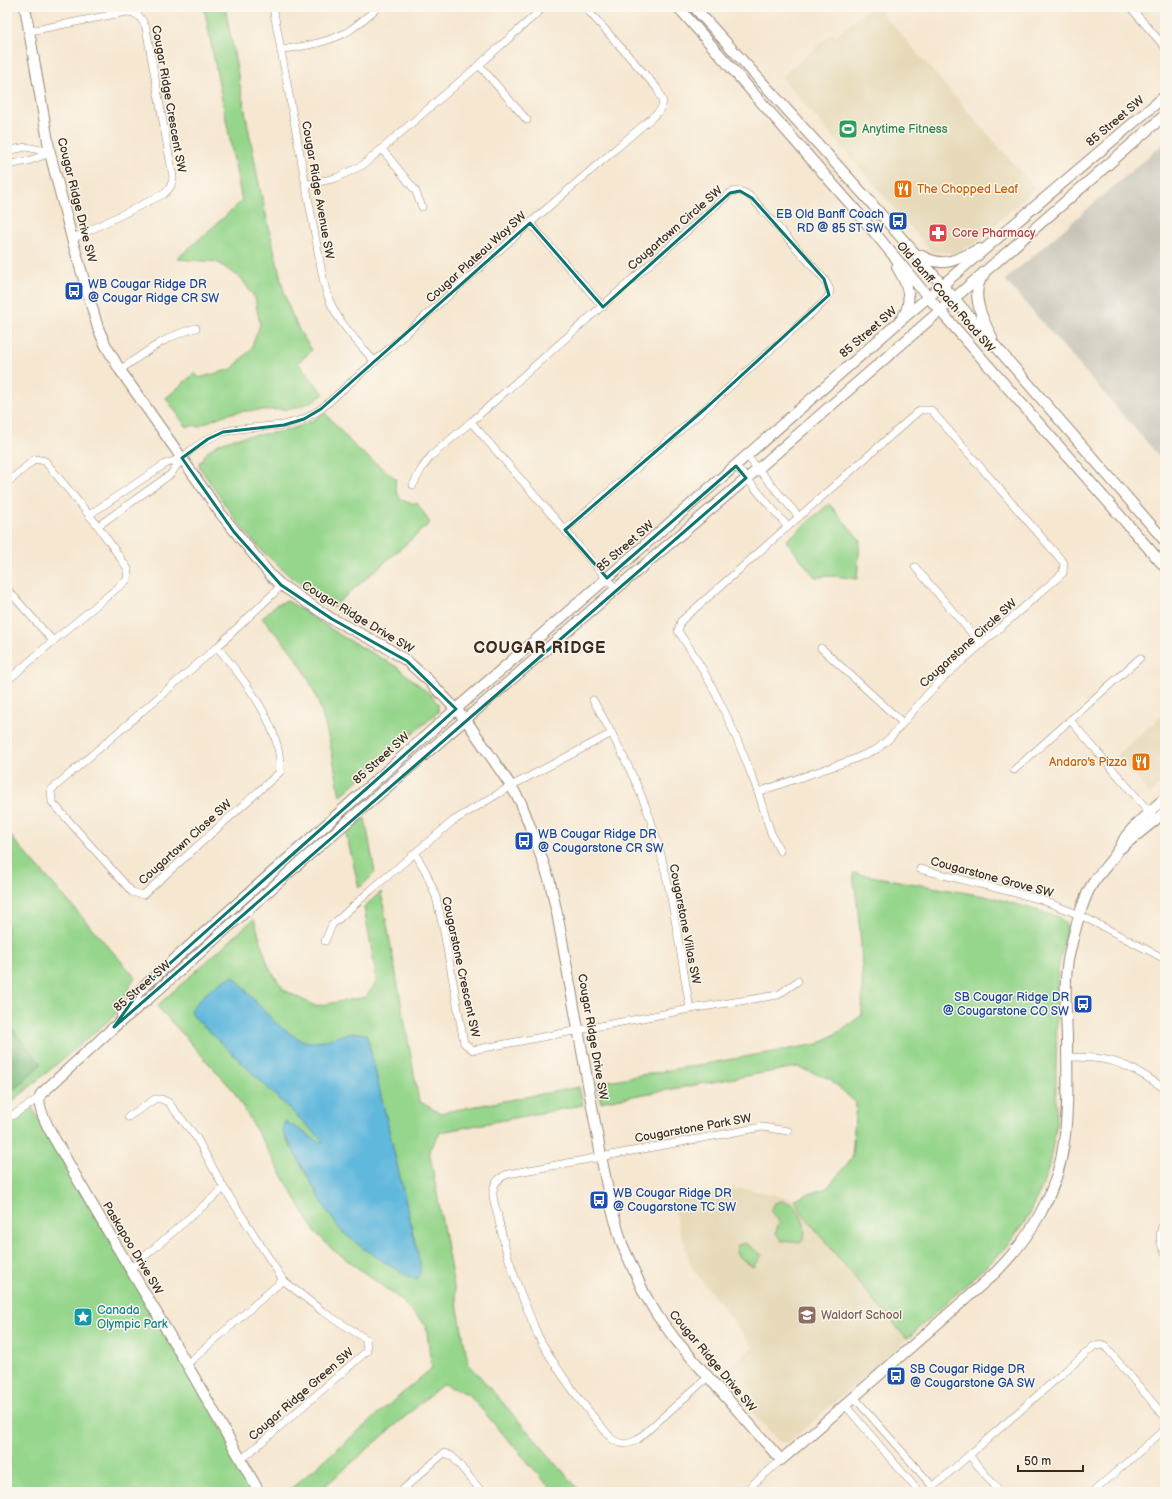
<svg xmlns="http://www.w3.org/2000/svg" width="1172" height="1499" font-family="'Balsamiq Sans',sans-serif">
<style>
.built{fill:#e7daba}
.industrial{fill:#c8c4b8}
.green{fill:#96d68c;stroke:#688055}
.forest{fill:#78b778;stroke:#5a704b}
.water{fill:#60b8dd;stroke:#4e717e}
.lines{fill:none;stroke-linecap:round;stroke-linejoin:round}
.street-casing{stroke:#988878;stroke-width:8}
.secondary-casing{stroke:#988878;stroke-width:12}
.street{stroke:#fff;stroke-width:7}
.secondary{stroke:#fff;stroke-width:10}
.marked{fill:none;stroke:#0f766e;stroke-width:3;stroke-linejoin:round}
.labels{text-anchor:middle;stroke-width:3;stroke-linejoin:round;paint-order:stroke}
.street-label{font-size:12px;fill:#3b2a1e;stroke:#fbf7ec}
.leisure-label{font-size:12px;fill:#27864d;stroke:#fbf7ec;text-anchor:start}
.food-label{font-size:12px;fill:#c56008;stroke:#fbf7ec;text-anchor:start}
.transit-label{font-size:12px;fill:#164399;stroke:#fbf7ec;text-anchor:start}
.health-label{font-size:12px;fill:#be3a42;stroke:#fbf7ec;text-anchor:start}
.culture-label{font-size:12px;fill:#0d838f;stroke:#fbf7ec;text-anchor:start}
.education-label{font-size:12px;fill:#785e54;stroke:#fbf7ec;text-anchor:start}
.district-label{font-size:16px;font-weight:bold;letter-spacing:1px;fill:#3b2a1e;stroke:#fbf7ec}
</style>
<rect width="100%" height="100%" fill="#fbf7ec"/>
<filter id="ink" filterUnits="userSpaceOnUse"><feTurbulence type="fractalNoise" baseFrequency=".025" numOctaves="2"/><feDisplacementMap in="SourceGraphic" scale="8" xChannelSelector="R" yChannelSelector="G"/><feConvolveMatrix kernelMatrix="1 2 1 2 8 2 1 2 1" color-interpolation-filters="sRGB"/></filter>
<filter id="wash" filterUnits="userSpaceOnUse"><feTurbulence type="fractalNoise" baseFrequency=".012" numOctaves="4" result="noise"/><feDisplacementMap in="SourceGraphic" scale="16" xChannelSelector="R" yChannelSelector="G"/><feGaussianBlur stdDeviation="0.9" result="paint"/><feColorMatrix in="noise" values="0 0 0 0 0 0 0 0 0 0 0 0 0 0 0 0 0 1.4 0 .05"/><feComposite in="paint" operator="in"/></filter>
<g filter="url(#wash)">
<rect width="100%" height="100%" fill="#f6e7d1"/>
<g class="built">
<polygon points="870,7 877,7 1035,188 975,244 957,253 932,252 781,77 832,33 836,36"/>
<polygon points="1165,713 1165,780 1150,794 1116,756"/>
<polygon points="743,1188 794,1199 803,1214 865,1290 907,1339 788,1443 779,1442 720,1376 753,1347 692,1268 670,1200"/>
</g>
<polygon class="industrial" points="1165,142 1165,463 1005,280"/>
<g class="green">
<path d="M204,7H225L260,189L284,292L291,313L300,332L312,350L298,363L324,394C294,416 271,407 238,412C223,414 210,421 197,427L196,425L188,427L185,425L166,398L195,373L199,378L232,369L251,349L260,325L255,298L241,278L217,262L177,259L242,201Z"/>
<path d="M325,413L356,448L396,479C393,493 402,505 417,503L430,523L333,607C312,592 290,578 272,560C243,534 222,500 200,468L199,462H201C213,433 258,437 283,431C298,428 312,421 325,413Z"/>
<polygon points="829,504 860,540 857,579 835,576 815,577 786,541"/>
<path d="M288,601L340,635L397,667L431,695L438,704V712L340,796C331,748 324,699 296,658C287,644 273,631 262,618L277,604Z"/>
<polygon points="365,818 375,873 359,888 346,833"/>
<polygon points="7,832 135,977 114,1016 7,1106"/>
<path d="M853,873L995,898L1059,917L1067,926L1058,970L1057,990L1056,1082V1127L1049,1166L1042,1187L1025,1222L1001,1253L907,1339L865,1290L803,1214L794,1199L827,1188L852,1158L856,1103L830,1079L797,1067L605,1101L601,1103L597,1083L818,1044L837,1033L862,1015C864,968 860,920 853,873Z"/>
<polygon points="381,892 419,1101 439,1113 579,1087 583,1105 441,1132 429,1150 468,1363 581,1492 554,1492 468,1394 443,1384 318,1492 287,1492 432,1368 426,1326 400,1299 332,1249 315,1232 233,1090 157,1006 254,919 269,968 284,990 315,1006 366,997 377,981 364,907"/>
<polygon points="29,1102 42,1125 259,1492 7,1492 7,1120"/>
<path d="M782,1201C785,1202 789,1202 792,1204C801,1211 811,1235 800,1243L782,1241L776,1233L779,1221L772,1213V1208L775,1203Z"/>
<polygon points="745,1243 762,1255 753,1267 738,1256 736,1252 738,1245"/>
</g>
<polygon class="forest" points="7,1023 41,1064 7,1096"/>
<path class="water" d="M234,976C251,996 288,1046 316,1042C334,1040 350,1028 367,1035L420,1263V1274L416,1279L410,1278L364,1249L341,1231L327,1211L282,1131L285,1121L319,1142L323,1141L194,1017L190,1010C203,995 216,983 234,976Z"/>
</g>
<g filter="url(#ink)">
<g class="lines">
<defs>
<g id="street">
<path d="M273,7L322,273C323,280 325,287 327,294C336,321 357,341 375,362"/>
<polyline points="1130,7 1165,47"/>
<path d="M30,31L126,12C137,12 142,18 146,28L173,177C172,185 170,189 164,194L72,239"/>
<path d="M281,50C303,46 327,43 347,32C358,25 368,16 378,7"/>
<polyline points="479,65 527,120"/>
<polyline points="382,149 415,190 422,207"/>
<polyline points="7,151 26,147 50,152"/>
<polyline points="7,165 28,161 50,153"/>
<polyline points="305,185 336,178 363,165 479,65 544,7"/>
<polyline points="530,223 603,307"/>
<path d="M120,370C146,352 165,336 196,328"/>
<path d="M920,410H931L1064,563L1063,573L945,676L925,697L890,738L877,749L852,760L758,792C737,736 713,680 678,631L681,621Z"/>
<polyline points="747,456 799,517"/>
<polyline points="736,466 788,527"/>
<polyline points="7,483 35,459 45,461 98,526 128,569 127,580 53,641 7,589"/>
<polyline points="413,485 422,468 431,456 471,422"/>
<polyline points="89,515 165,464 182,458"/>
<polyline points="98,526 171,474 182,458 191,450 208,439 223,432 238,429 284,425 304,419 321,409 530,223 655,115 661,109 663,102 657,88 585,7"/>
<path d="M565,530L706,408L824,302L829,295L830,290L824,279L752,198C745,192 739,189 730,193L471,422L616,589"/>
<polyline points="915,567 981,644"/>
<path d="M217,647C244,679 283,728 280,772L143,895L132,892L52,802L51,790L217,647L275,592L281,585"/>
<polyline points="821,648 903,723"/>
<polyline points="7,681 53,641"/>
<path d="M593,700C615,738 635,776 650,818C671,880 679,945 690,1009"/>
<polyline points="1070,720 1152,815"/>
<polyline points="1014,770 1140,658"/>
<polyline points="758,792 771,833 780,851"/>
<polyline points="415,853 426,872 436,897 444,932 464,1043 473,1050 690,1009 778,995 798,981"/>
<polyline points="920,869 1039,899 1080,915 1165,959"/>
<polyline points="325,941 332,925 371,890 453,821 511,786 612,733"/>
<path d="M1067,1057C1080,1057 1094,1057 1107,1060C1128,1064 1148,1077 1165,1089"/>
<polyline points="128,1117 155,1099 161,1099 168,1102 196,1137 224,1188"/>
<polyline points="7,1119 39,1098"/>
<path d="M1165,1218C1160,1231 1157,1240 1165,1252"/>
<polyline points="130,1269 224,1188 283,1280 322,1311 366,1339 367,1351 241,1460"/>
<polyline points="187,1364 283,1280"/>
<path d="M708,1377L637,1440C627,1445 621,1445 612,1439C586,1409 562,1378 542,1343C537,1335 534,1325 530,1316C515,1282 504,1248 497,1212C495,1205 492,1197 493,1191C494,1182 500,1177 508,1174L762,1127L788,1131"/>
<polyline points="854,1397 933,1487"/>
<polyline points="845,1405 919,1492"/>
<polyline points="969,1455 1000,1492"/>
<polyline points="400,1492 444,1453 452,1456 482,1492"/>
<polyline points="744,1492 781,1460"/>
<polyline points="927,1492 1094,1346 1104,1345 1165,1417"/>
<polyline points="1093,1492 1165,1429"/>
</g>
<g id="secondary">
<path d="M25,7L50,153L72,239L98,328L105,344L120,370L221,514L271,576L281,585L332,619L384,646L407,661L430,682L466,720L511,786L521,803L536,842L550,882L558,918L601,1156L611,1206L622,1244L644,1293L657,1315L675,1339L781,1460L845,1405L995,1273C1031,1237 1058,1192 1064,1142C1069,1107 1067,1071 1067,1036C1066,1011 1064,985 1068,960C1072,941 1082,899 1093,883C1101,871 1112,861 1119,849C1122,845 1123,840 1126,836C1137,822 1151,810 1165,798"/>
<polyline points="678,7 859,214 928,297 1165,567"/>
<polyline points="694,7 865,196 1165,541"/>
<path d="M920,255C943,269 956,260 979,249"/>
<path d="M897,267C907,283 914,300 903,317"/>
<path d="M984,274C969,292 982,319 992,337"/>
<polyline points="1121,848 1165,812"/>
<polyline points="122,1015 140,990 456,709 607,578 900,321 1165,96"/>
<path d="M259,1492C235,1449 211,1406 186,1363C146,1294 104,1227 65,1157C58,1144 33,1108 41,1094L114,1027L148,999L303,860L616,589L758,469L1165,115"/>
</g>
</defs>
<use href="#street" class="street-casing"/>
<use href="#secondary" class="secondary-casing"/>
<use href="#street" class="street"/>
<use href="#secondary" class="secondary"/>
</g>
</g>
<path class="marked" d="M740,191L752,198L824,279L829,295L706,408L565,530L607,578L736,466L746,478L114,1027L140,990L456,709L407,661L332,619L281,585L234,532L182,458L208,439L223,432L284,425L304,419L321,409L530,223L603,307L730,193Z"/>
<defs>
<symbol id="stadium-square" viewBox="-11 -11 22 22"><rect x="-9" y="-9" width="18" height="18" rx="4" fill="#2e9e5b" stroke="#fbf7ec"/><path d="M0-5a6.5 5 0 1 0 0 10a6.5 5 0 1 0 0-10ZM-3.5-1.8h7v3.6h-7Z" fill="#fff"/></symbol>
<symbol id="restaurant-square" viewBox="-11 -11 22 22"><rect x="-9" y="-9" width="18" height="18" rx="4" fill="#e8710a" stroke="#fbf7ec"/><path d="M-5-6h1v4h1v-4h1v4h1v-4h1v5L-1.5 .5V6h-2V.5L-5-1ZM5-6V6H3V1.5H1.5Q1.5-4 5-6Z" fill="#fff"/></symbol>
<symbol id="bus-square" viewBox="-11 -11 22 22"><rect x="-9" y="-9" width="18" height="18" rx="4" fill="#1a4fb4" stroke="#fbf7ec"/><path d="M-5-6H5V4H4V6H2V4H-2V6H-4V4H-5ZM-3.5-4V0h7V-4ZM-3.5 1.2v1.5H-2V1.2ZM2 1.2v1.5H3.5V1.2Z" fill="#fff"/></symbol>
<symbol id="pharmacy-square" viewBox="-11 -11 22 22"><rect x="-9" y="-9" width="18" height="18" rx="4" fill="#e0444e" stroke="#fbf7ec"/><path d="M-2-6h4v4h4v4h-4v4h-4v-4h-4v-4h4Z" fill="#fff"/></symbol>
<symbol id="school-square" viewBox="-11 -11 22 22"><rect x="-9" y="-9" width="18" height="18" rx="4" fill="#8d6e63" stroke="#fbf7ec"/><path d="M0-5L7-2L0 1L-7-2ZM-4 1L0 2.5L4 1V4Q0 6-4 4Z" fill="#fff"/></symbol>
<symbol id="sight-square" viewBox="-11 -11 22 22"><rect x="-9" y="-9" width="18" height="18" rx="4" fill="#0f9aa8" stroke="#fbf7ec"/><path d="M0-6L1.8-2.2L6-1.7L2.9 1.2L3.7 5.4L0 3.3L-3.7 5.4L-2.9 1.2L-6-1.7L-1.8-2.2Z" fill="#fff"/></symbol>
</defs>
<g fill-rule="evenodd">
<use href="#stadium-square" x="837" y="118" width="22" height="22"/>
<use href="#restaurant-square" x="892" y="178" width="22" height="22"/>
<use href="#bus-square" x="887" y="210" width="22" height="22"/>
<use href="#pharmacy-square" x="927" y="222" width="22" height="22"/>
<use href="#bus-square" x="63" y="280" width="22" height="22"/>
<use href="#restaurant-square" x="1130" y="751" width="22" height="22"/>
<use href="#bus-square" x="513" y="830" width="22" height="22"/>
<use href="#bus-square" x="1072" y="993" width="22" height="22"/>
<use href="#bus-square" x="588" y="1189" width="22" height="22"/>
<use href="#school-square" x="796" y="1304" width="22" height="22"/>
<use href="#sight-square" x="72" y="1306" width="22" height="22"/>
<use href="#bus-square" x="885" y="1365" width="22" height="22"/>
</g>
<g class="labels">
<g class="street-label">
<text transform="translate(169 99) rotate(80)" y="4">Cougar Ridge Crescent SW</text>
<text transform="translate(1115 121) rotate(-40)" y="4">85 Street SW</text>
<text transform="translate(318 190) rotate(80)" y="4">Cougar Ridge Avenue SW</text>
<text transform="translate(77 200) rotate(76)" y="4">Cougar Ridge Drive SW</text>
<text transform="translate(675 228) rotate(-41)" y="4">Cougartown Circle SW</text>
<text transform="translate(476 257) rotate(-42)" y="4">Cougar Plateau Way SW</text>
<text transform="translate(946 297) rotate(49)" y="4">Old Banff Coach Road SW</text>
<text transform="translate(868 332) rotate(-41)" y="4">85 Street SW</text>
<text transform="translate(625 546) rotate(-41)" y="4">85 Street SW</text>
<text transform="translate(358 617) rotate(31)" y="4">Cougar Ridge Drive SW</text>
<text transform="translate(968 643) rotate(-42)" y="4">Cougarstone Circle SW</text>
<text transform="translate(381 758) rotate(-42)" y="4">85 Street SW</text>
<text transform="translate(185 842) rotate(-42)" y="4">Cougartown Close SW</text>
<text transform="translate(992 877) rotate(15)" y="4">Cougarstone Grove SW</text>
<text transform="translate(685 924) rotate(79)" y="4">Cougarstone Villas SW</text>
<text transform="translate(461 967) rotate(78)" y="4">Cougarstone Crescent SW</text>
<text transform="translate(142 986) rotate(-41)" y="4">85 Street SW</text>
<text transform="translate(593 1037) rotate(80)" y="4">Cougar Ridge Drive SW</text>
<text transform="translate(693 1128) rotate(-10)" y="4">Cougarstone Park SW</text>
<text transform="translate(133 1248) rotate(59)" y="4">Paskapoo Drive SW</text>
<text transform="translate(713 1361) rotate(50)" y="4">Cougar Ridge Drive SW</text>
<text transform="translate(301 1394) rotate(-41)" y="4">Cougar Ridge Green SW</text>
</g>
<g class="leisure-label">
<text x="862" y="133">Anytime Fitness</text>
</g>
<g class="food-label">
<text x="917" y="193">The Chopped Leaf</text>
<text x="1127" y="766" text-anchor="end">Andaro's Pizza</text>
</g>
<g class="transit-label">
<text x="884" y="218" text-anchor="end">EB Old Banff Coach<tspan x="884" dy="14">RD @ 85 ST SW</tspan></text>
<text x="88" y="288">WB Cougar Ridge DR<tspan x="88" dy="14">@ Cougar Ridge CR SW</tspan></text>
<text x="538" y="838">WB Cougar Ridge DR<tspan x="538" dy="14">@ Cougarstone CR SW</tspan></text>
<text x="1069" y="1001" text-anchor="end">SB Cougar Ridge DR<tspan x="1069" dy="14">@ Cougarstone CO SW</tspan></text>
<text x="613" y="1197">WB Cougar Ridge DR<tspan x="613" dy="14">@ Cougarstone TC SW</tspan></text>
<text x="910" y="1373">SB Cougar Ridge DR<tspan x="910" dy="14">@ Cougarstone GA SW</tspan></text>
</g>
<g class="health-label">
<text x="952" y="237">Core Pharmacy</text>
</g>
<g class="culture-label">
<text x="97" y="1314">Canada<tspan x="97" dy="14">Olympic Park</tspan></text>
</g>
<g class="education-label">
<text x="821" y="1319">Waldorf School</text>
</g>
<g class="district-label">
<text x="540" y="653">COUGAR RIDGE</text>
</g>
</g>
<rect width="1172" height="1499" fill="none" stroke="#fbf7ec" stroke-width="24"/>
<path d="M1018 1465v6h65v-6" fill="none" stroke="#3b2a1e" stroke-width="2"/>
<text x="1024" y="1465" font-size="12" fill="#3b2a1e" stroke="#fbf7ec" stroke-width="3" paint-order="stroke">50 m</text>
</svg>
